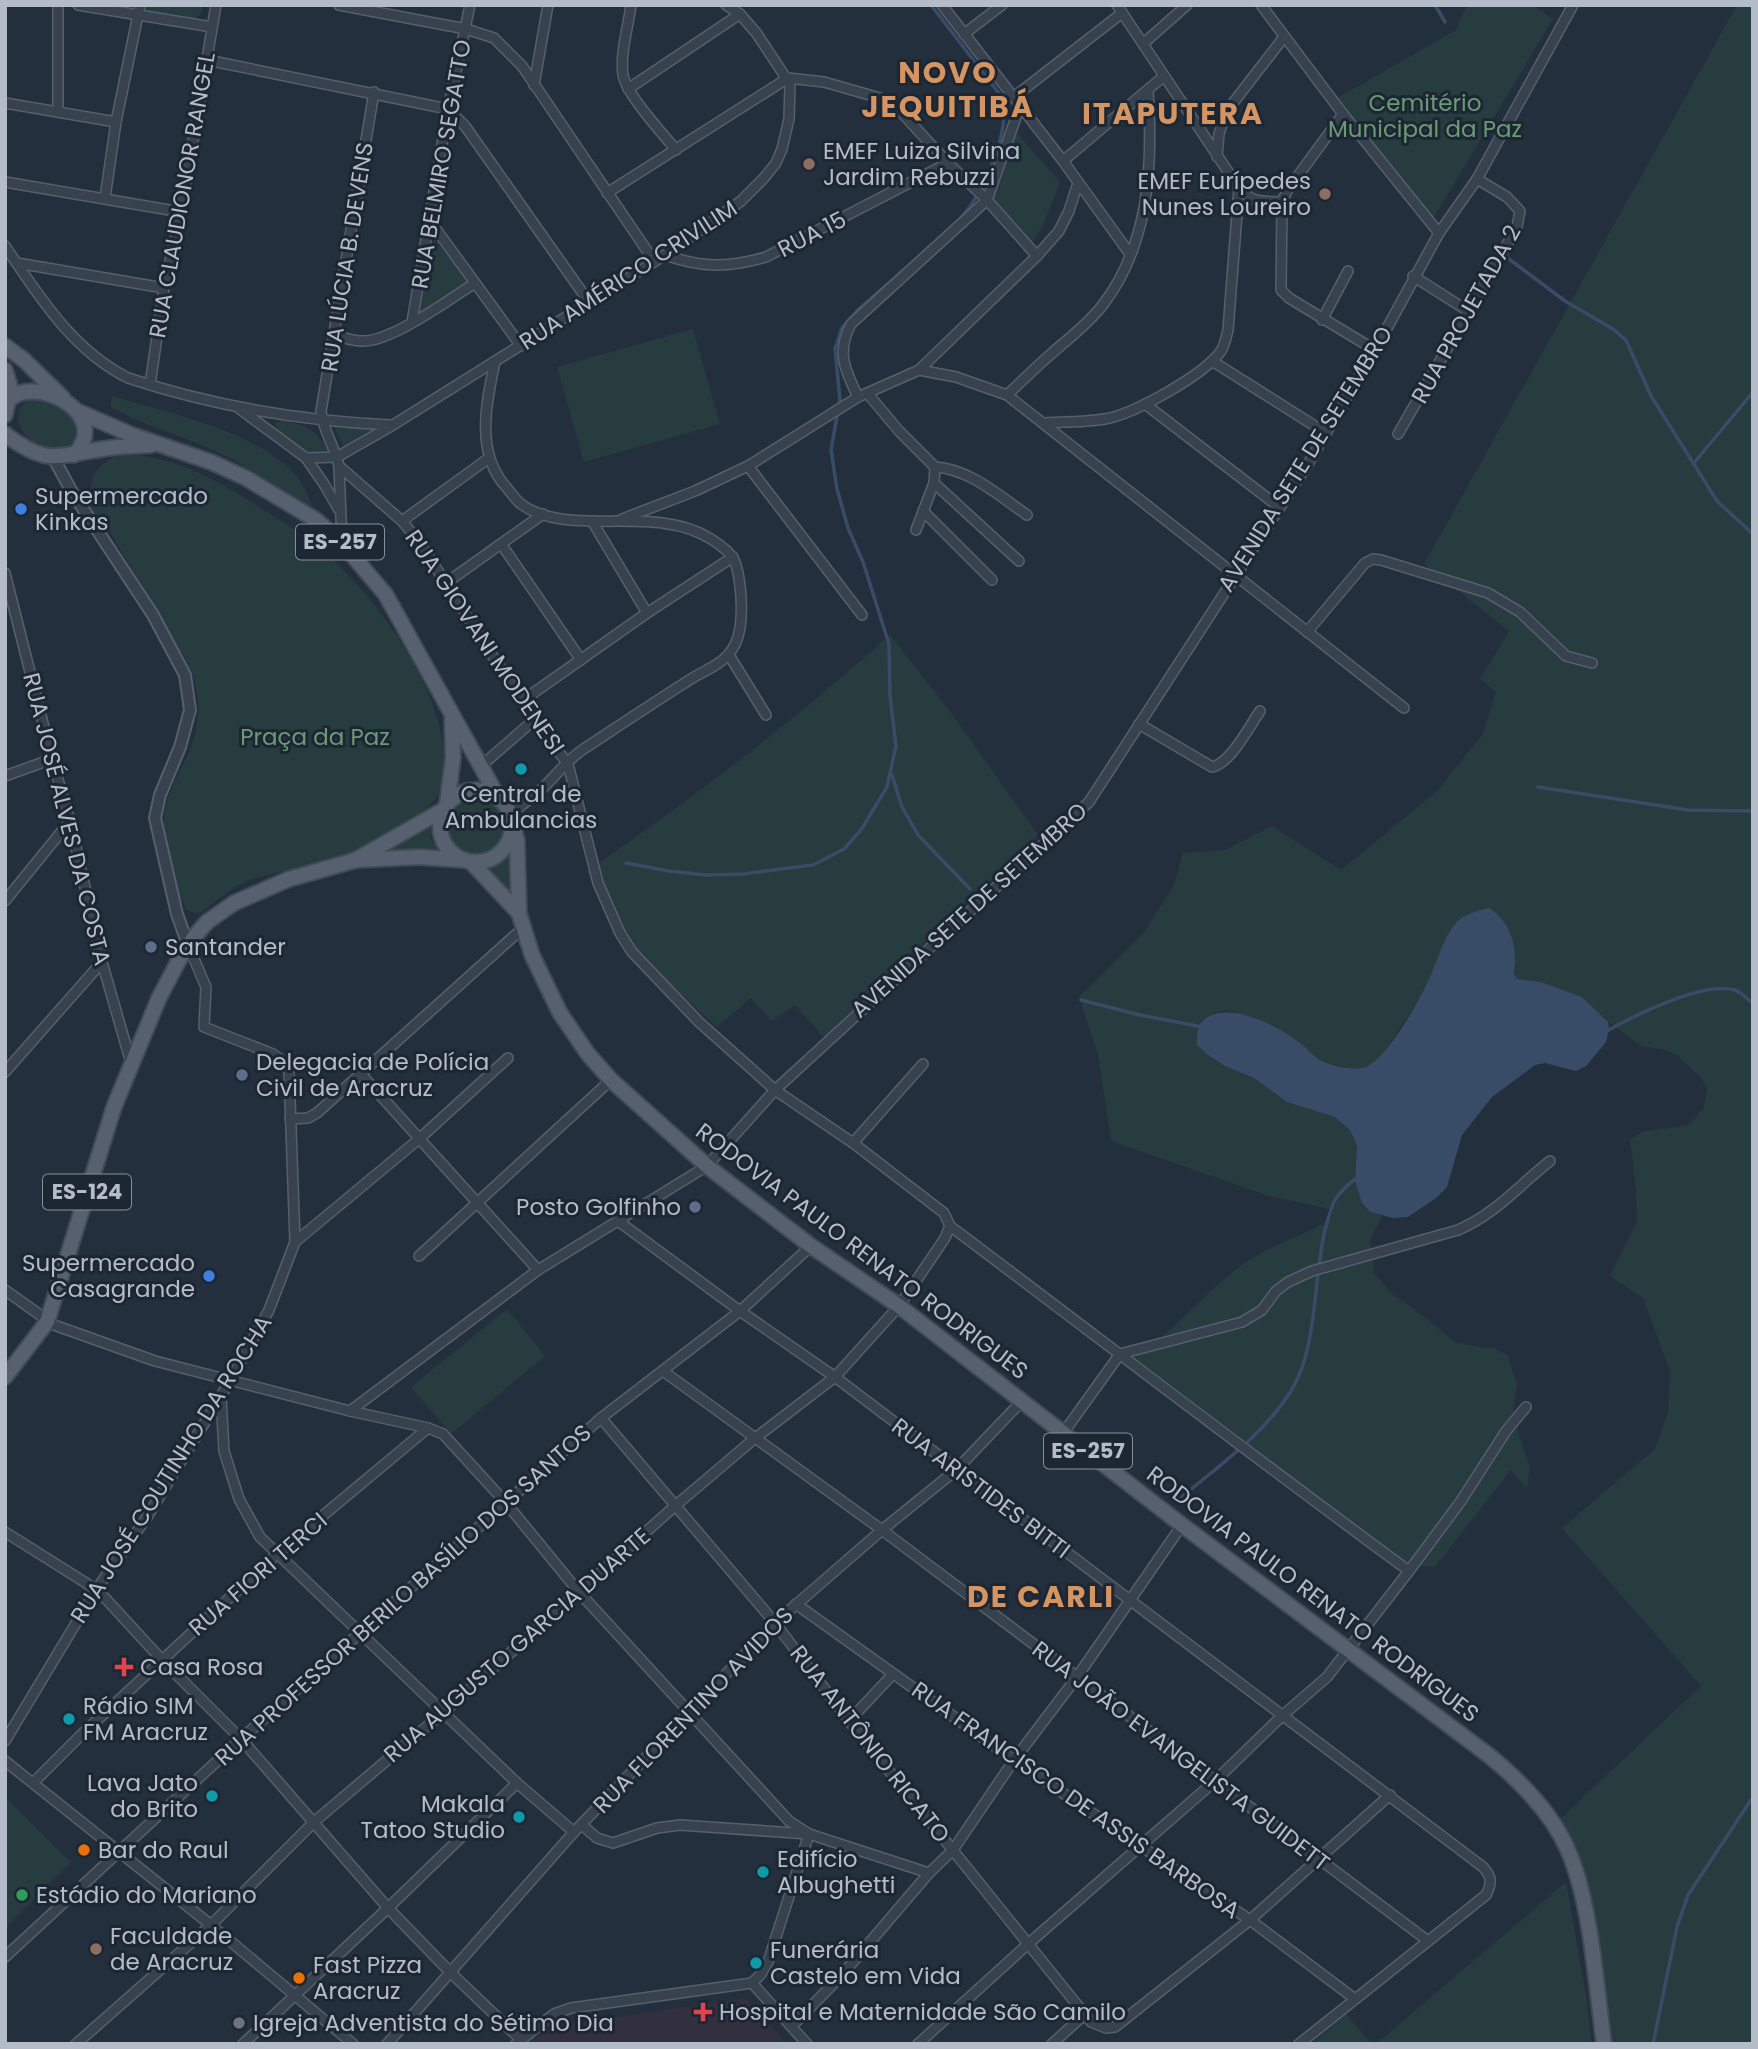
<svg xmlns="http://www.w3.org/2000/svg" width="1758" height="2049" font-family="Poppins,sans-serif">
<style>
.medical{fill:#32303f}
.green{fill:#263c3f}
.water{fill:#394c67}
.lines{fill:none;stroke-linecap:round;stroke-linejoin:round}
.stream{stroke:#394c67;stroke-width:3.5}
.minor-casing{stroke:#565f6c;stroke-width:12}
.tertiary-casing{stroke:#565f6c;stroke-width:14}
.primary-casing{stroke:#414a57;stroke-width:18}
.minor{stroke:#38414e;stroke-width:9}
.tertiary{stroke:#38414e;stroke-width:10}
.primary{stroke:#56606e;stroke-width:14}
.education-dot{fill:#8d6e63;stroke:#1d2633;stroke-width:2.5}
.shop-dot{fill:#3f7fe0;stroke:#1d2633;stroke-width:2.5}
.culture-dot{fill:#0f9aa8;stroke:#1d2633;stroke-width:2.5}
.service-dot{fill:#5c6f8a;stroke:#1d2633;stroke-width:2.5}
.health-dot{fill:#e0444e;stroke:#1d2633;stroke-width:2.5}
.food-dot{fill:#e8710a;stroke:#1d2633;stroke-width:2.5}
.leisure-dot{fill:#2e9e5b;stroke:#1d2633;stroke-width:2.5}
.worship-dot{fill:#6b7280;stroke:#1d2633;stroke-width:2.5}
.labels{text-anchor:middle;stroke-width:6;stroke-linejoin:round;paint-order:stroke}
.shield{fill:#1d2633;stroke:#878f9c;stroke-width:2}
.shield-label{font-size:21px;font-weight:bold;fill:#b4bcc9}
.park-label{font-size:23px;fill:#6b9a76;stroke:#1d2633}
.poi-label{font-size:23px;fill:#b4bcc9;stroke:#1d2633;text-anchor:start}
.street-label{font-size:23px;fill:#b4bcc9;stroke:#1d2633}
.district-label{font-size:30px;font-weight:bold;letter-spacing:2px;fill:#d59563;stroke:#1d2633}
</style>
<rect width="100%" height="100%" fill="#242f3e"/>
<polygon class="medical" points="746,1998 786,2044 527,2044 550,2027"/>
<g class="green">
<polygon points="145,5 203,5 201,14 192,21 146,13"/>
<polygon points="1467,5 1533,5 1553,19 1431,222 1336,99 1456,30"/>
<path d="M1737,5H1753V2044H1609L1605,1999L1558,1821L1701,1686L1562,1528L1655,1449L1668,1412L1670,1371L1643,1298L1610,1276L1637,1222L1636,1191L1630,1139L1644,1131L1685,1126L1695,1119L1704,1107L1707,1089L1702,1079L1677,1055L1665,1050L1641,1046L1602,1017L1582,997L1541,982L1517,979L1513,973L1515,962L1455,924L1421,996L1382,1056L1373,1065L1364,1068H1347L1324,1062L1311,1054L1301,1043L1235,1012L1222,1011L1213,1014L1202,1020L1197,1029L1227,1067L1254,1078L1287,1102L1335,1117L1350,1130L1357,1146L1355,1181L1370,1212L1382,1216L1370,1240L1374,1273L1393,1295L1412,1307L1455,1342L1483,1348H1494L1507,1355L1517,1384L1513,1415L1530,1468L1527,1488L1511,1470L1435,1567L1410,1565L1131,1358C1172,1335 1201,1296 1239,1267C1267,1246 1300,1237 1330,1220L1333,1210L1266,1195L1111,1141L1098,1054L1079,997L1145,931L1174,885L1183,853L1225,850L1272,826L1341,870L1437,791L1482,735L1496,692L1480,679L1509,631L1424,564Z"/>
<polygon points="1008,123 1060,182 1043,226 1031,244 986,201"/>
<polygon points="434,239 470,284 419,313"/>
<polygon points="693,329 720,424 584,462 557,367"/>
<path d="M112,396C168,413 260,431 298,478C306,488 310,500 314,512C279,488 244,463 204,446C172,432 140,424 110,406Z"/>
<path d="M31,399C48,401 78,410 79,432C79,436 76,443 75,448C70,449 64,452 59,452C32,454 0,414 31,399Z"/>
<path d="M280,421C301,422 316,429 327,448L325,452C306,457 290,441 276,430L275,423Z"/>
<polygon points="334,427 376,428 374,433 348,447 343,445"/>
<path d="M117,454C168,453 217,479 259,507C275,517 292,527 308,539C363,579 427,665 441,733C445,755 450,780 435,799C426,811 414,818 402,825C386,834 371,844 355,851C324,863 285,870 252,879L238,885L201,912L195,913L187,910C174,888 160,837 165,811C169,791 176,779 185,761C201,731 203,692 187,662L110,532L93,513L90,504L89,494L93,476L99,467Z"/>
<path d="M890,635L952,714L1038,835L824,1038L795,1005L771,1021L751,998L717,1027L639,956L587,871C692,799 795,720 890,635Z"/>
<circle cx="475" cy="826" r="31"/>
<polygon points="430,825 431,839 439,852 417,849 388,851"/>
<polygon points="512,850 510,878 515,906 483,869 500,861"/>
<polygon points="507,1309 545,1356 451,1434 411,1387"/>
<polygon points="5,1797 71,1862 5,1928"/>
<polygon points="1566,1882 1587,2001 1592,2044 1376,2044"/>
<polygon points="1346,2014 1372,2044 1311,2044"/>
</g>
<path class="water" d="M1489,908C1508,920 1516,941 1515,963C1514,970 1512,972 1517,979L1541,982L1582,997L1608,1022L1609,1028L1606,1042L1586,1066L1576,1071L1545,1063L1535,1065L1492,1097L1462,1135L1447,1187L1436,1198L1408,1217L1393,1218L1370,1212L1362,1203L1355,1181L1357,1146L1350,1130L1335,1117L1287,1102L1254,1078L1227,1067L1208,1055L1197,1045C1197,1030 1197,1021 1212,1015C1236,1004 1281,1028 1300,1043C1308,1049 1312,1055 1320,1060C1332,1066 1349,1070 1362,1068C1383,1066 1419,1001 1428,981C1437,963 1442,939 1456,923C1465,913 1477,911 1489,908Z"/>
<g class="lines">
<g class="stream">
<path d="M931,5L1001,96C1013,128 983,195 960,219"/>
<polyline points="1435,5 1445,22"/>
<polyline points="1505,256 1565,301 1613,329 1626,340 1651,396 1717,501 1753,534"/>
<polyline points="1693,464 1753,392"/>
<polyline points="892,775 902,807 918,835 970,889"/>
<polyline points="1538,787 1688,810 1753,811"/>
<polyline points="626,863 669,871 706,875 743,874 813,865 844,849 861,830 887,787 896,746 890,696 889,644 863,562 848,528 837,489 831,450 840,400 835,349 842,328 859,309 921,255"/>
<polyline points="1081,1000 1140,1015 1203,1027"/>
<path d="M1605,1032C1633,1016 1703,981 1735,990C1741,992 1748,1000 1753,1003"/>
<path d="M1176,1502C1215,1468 1263,1436 1291,1391C1318,1348 1313,1279 1325,1230C1328,1220 1330,1209 1335,1200C1340,1191 1350,1183 1358,1177"/>
<polyline points="1653,2044 1677,1927 1688,1895 1753,1797"/>
</g>
<defs>
<g id="minor">
<polyline points="78,5 212,27"/>
<polyline points="339,5 466,29 494,38 522,66 654,261"/>
<path d="M631,5C628,28 620,53 623,75C626,94 663,134 676,150"/>
<polyline points="942,5 1063,161 1130,254"/>
<path d="M1117,5L1239,188C1253,204 1262,201 1282,202"/>
<polyline points="1261,5 1343,114 1439,233"/>
<polyline points="964,34 1002,5"/>
<polyline points="1144,43 1187,5"/>
<polyline points="207,60 448,109 465,126 589,302"/>
<polyline points="534,85 548,5"/>
<polyline points="628,89 740,14"/>
<polyline points="1014,97 1122,13"/>
<polyline points="5,103 116,122"/>
<polyline points="58,111 58,5"/>
<polyline points="1343,114 1287,191 1282,202 1281,290 1289,298 1375,350"/>
<polyline points="1217,157 1219,134 1226,112 1284,37"/>
<polyline points="1063,161 1164,76"/>
<polyline points="5,182 181,212"/>
<polyline points="607,193 788,78 824,82 880,98 901,112 948,163 987,200 1037,256"/>
<polyline points="105,198 116,122 140,5"/>
<polyline points="430,221 521,346"/>
<path d="M5,246C39,296 72,350 128,378C213,406 302,421 391,425"/>
<path d="M665,255C703,268 728,268 766,257L948,163"/>
<polyline points="17,263 164,288"/>
<polyline points="1413,276 1468,311"/>
<polyline points="1322,320 1348,271"/>
<polyline points="412,322 448,109 470,5"/>
<path d="M334,335C343,337 352,341 361,341C390,343 450,299 475,283"/>
<polyline points="1212,361 1326,433"/>
<path d="M495,362C486,403 475,454 507,488C511,493 516,500 521,504C568,539 655,503 711,539C719,544 730,552 734,560C739,570 740,585 741,596C742,616 742,641 727,656C717,667 703,671 691,679C656,701 620,725 585,748C569,758 556,775 543,788C532,797 521,806 510,814"/>
<polyline points="919,370 1037,256 1059,231 1069,211 1078,183"/>
<polyline points="150,385 164,288 181,212 216,5"/>
<path d="M868,394L899,431L935,467C970,469 999,496 1027,515"/>
<path d="M1007,395C1022,381 1036,367 1051,354C1068,339 1088,324 1102,306C1150,244 1153,165 1148,90"/>
<path d="M858,397C845,370 836,352 851,324L987,200L1020,106"/>
<polyline points="1145,404 1279,507"/>
<polyline points="237,407 306,458 324,484 339,510"/>
<path d="M1045,423C1064,422 1085,422 1105,419C1134,414 1204,375 1221,351C1225,345 1226,337 1228,330L1239,188"/>
<polyline points="1398,434 1517,227 1520,211 1507,197 1477,179"/>
<polyline points="306,458 337,457 393,425 665,255 741,201 764,178 776,163 782,149 789,119 790,84 757,34 740,14 726,5"/>
<polyline points="748,466 862,615"/>
<polyline points="934,483 1019,561"/>
<polyline points="923,511 992,580"/>
<polyline points="622,519 695,491 748,466 858,397 919,370 956,377 1007,395 1404,708"/>
<polyline points="402,521 489,458"/>
<polyline points="592,521 647,613"/>
<polyline points="916,530 934,483 935,467"/>
<path d="M342,543L339,466C335,447 323,431 321,411L374,92"/>
<polyline points="502,545 581,660"/>
<polyline points="5,573 52,759 70,821 102,962 131,1063"/>
<polyline points="446,583 543,514"/>
<polyline points="1307,632 1365,563 1373,559 1381,560 1488,593 1520,612 1566,656 1592,663"/>
<polyline points="729,655 766,715"/>
<polyline points="522,701 647,613 733,557"/>
<path d="M1139,724L1212,767C1230,764 1249,727 1260,711"/>
<polyline points="481,766 534,720"/>
<polyline points="5,776 52,759"/>
<polyline points="5,901 70,821"/>
<polyline points="5,1072 102,962"/>
<polyline points="361,1074 538,1270"/>
<polyline points="290,1119 308,1118 317,1113 523,928"/>
<polyline points="853,1143 923,1064"/>
<path d="M618,1221L740,1311L835,1377L1483,1867C1492,1877 1492,1883 1486,1895L1299,2044"/>
<path d="M950,1226C1103,1341 1255,1458 1409,1571"/>
<polyline points="295,1242 419,1139 508,1058"/>
<polyline points="419,1256 611,1080"/>
<polyline points="5,1290 54,1325 155,1361 350,1411 428,1428 443,1434 506,1503 578,1591 789,1821 809,1834 768,1962 761,1974 752,1983 571,2008 554,2014 516,2044"/>
<polyline points="663,1371 882,1530 1428,1941"/>
<polyline points="221,1397 224,1451 239,1499 260,1537 517,1783 574,1832"/>
<polyline points="350,1411 538,1270 707,1166 775,1090 1089,802 1308,464 1375,350 1439,233 1477,179 1573,5"/>
<polyline points="601,1418 775,1623 849,1721 1091,2022 1106,2028 1115,2027 1250,1920 1390,1795"/>
<path d="M1064,1432L1120,1354L1242,1322L1262,1310L1276,1291L1288,1282L1312,1271L1458,1230C1497,1213 1518,1186 1550,1161"/>
<polyline points="5,1532 86,1583 105,1598 162,1660 241,1739 388,1908 449,1971 520,2039"/>
<polyline points="796,1604 1014,1760 1250,1920 1355,1999"/>
<polyline points="849,1721 893,1674"/>
<polyline points="5,1741 96,1590 147,1517 230,1381 269,1310 295,1242 289,1072 284,1062 273,1054 204,1027 206,987 188,945"/>
<polyline points="5,1761 211,1925 353,2044"/>
<polyline points="33,1783 81,1735 278,1553 428,1428"/>
<polyline points="582,1825 597,1838 613,1843 657,1828 680,1825 809,1834 929,1873"/>
<polyline points="5,1957 241,1739 601,1418 740,1311 811,1246"/>
<polyline points="752,1983 807,2044"/>
<polyline points="792,2026 841,1976 929,1873 953,1850 1014,1760 1077,1677 1182,1525"/>
<polyline points="76,2044 211,1925 314,1822 445,1711 675,1506 754,1439 835,1377 899,1306 945,1238 950,1226 944,1213 853,1143 775,1090 699,1022 632,952 620,933 598,883 568,764 534,720 420,543 402,521 339,466"/>
<polyline points="243,2044 388,1908 517,1783"/>
<polyline points="387,2044 574,1832 775,1623 882,1530 956,1470 1022,1401"/>
<polyline points="918,2044 1028,1944 1215,1781 1282,1716 1327,1677 1409,1571 1461,1501 1506,1431 1526,1407"/>
<polyline points="1052,2044 1085,2014"/>
</g>
<polyline id="tertiary" points="53,457 72,492 153,615 185,675 190,710 180,747 160,795 155,818 177,914 188,945"/>
<g id="primary">
<polyline points="5,346 24,360 63,398"/>
<polyline points="5,370 13,396"/>
<polyline points="77,411 132,435 211,462 246,478 316,520 342,543 386,595 499,799"/>
<path d="M5,415L8,401C33,372 114,414 74,455"/>
<path d="M5,434C47,466 55,456 102,449C118,446 135,446 151,445"/>
<circle cx="476" cy="826" r="36"/>
<polyline points="447,804 453,758 452,720"/>
<path d="M511,820L517,840L519,913L532,955L560,1013L588,1054L611,1080L707,1166L811,1246L899,1306L1182,1525L1491,1757C1521,1782 1551,1812 1567,1848C1591,1900 1596,1986 1604,2044"/>
<polyline points="357,859 443,810"/>
<polyline points="471,862 519,913"/>
<polyline points="5,1377 47,1322 114,1107 159,998 179,960 194,937 207,922 234,903 289,879 356,860 419,857 463,860"/>
</g>
</defs>
<use href="#minor" class="minor-casing"/>
<use href="#tertiary" class="tertiary-casing"/>
<use href="#primary" class="primary-casing"/>
<use href="#minor" class="minor"/>
<use href="#tertiary" class="tertiary"/>
<use href="#primary" class="primary"/>
</g>
<g class="education-dot">
<circle cx="809" cy="164" r="7"/>
<circle cx="1325" cy="194" r="7"/>
<circle cx="96" cy="1949" r="7"/>
</g>
<g class="shop-dot">
<circle cx="21" cy="509" r="7"/>
<circle cx="209" cy="1276" r="7"/>
</g>
<g class="culture-dot">
<circle cx="521" cy="769" r="7"/>
<circle cx="69" cy="1719" r="7"/>
<circle cx="212" cy="1796" r="7"/>
<circle cx="519" cy="1817" r="7"/>
<circle cx="763" cy="1872" r="7"/>
<circle cx="756" cy="1963" r="7"/>
</g>
<g class="service-dot">
<circle cx="151" cy="947" r="7"/>
<circle cx="242" cy="1075" r="7"/>
<circle cx="695" cy="1207" r="7"/>
</g>
<g class="health-dot">
<path d="M120.5 1656.5h7v7h7v7h-7v7h-7v-7h-7v-7h7z"/>
<path d="M699.5 2001.5h7v7h7v7h-7v7h-7v-7h-7v-7h7z"/>
</g>
<g class="food-dot">
<circle cx="84" cy="1850" r="7"/>
<circle cx="299" cy="1978" r="7"/>
</g>
<circle class="leisure-dot" cx="22" cy="1895" r="7"/>
<circle class="worship-dot" cx="239" cy="2023" r="7"/>
<g class="labels">
<g class="shield">
<rect x="296" y="524.5" width="88" height="35" rx="5"/>
<rect x="43" y="1174.5" width="88" height="35" rx="5"/>
<rect x="1044" y="1433.5" width="88" height="35" rx="5"/>
</g>
<g class="shield-label">
<text x="340" y="549">ES-257</text>
<text x="87" y="1199">ES-124</text>
<text x="1088" y="1458">ES-257</text>
</g>
<g class="park-label">
<text x="1425" y="111">Cemitério<tspan x="1425" dy="26">Municipal da Paz</tspan></text>
<text x="315" y="745">Praça da Paz</text>
</g>
<g class="poi-label">
<text x="823" y="159">EMEF Luiza Silvina<tspan x="823" dy="26">Jardim Rebuzzi</tspan></text>
<text x="1311" y="189" text-anchor="end">EMEF Eurípedes<tspan x="1311" dy="26">Nunes Loureiro</tspan></text>
<text x="35" y="504">Supermercado<tspan x="35" dy="26">Kinkas</tspan></text>
<text x="521" y="802" text-anchor="middle">Central de<tspan x="521" dy="26">Ambulancias</tspan></text>
<text x="165" y="955">Santander</text>
<text x="256" y="1070">Delegacia de Polícia<tspan x="256" dy="26">Civil de Aracruz</tspan></text>
<text x="681" y="1215" text-anchor="end">Posto Golfinho</text>
<text x="195" y="1271" text-anchor="end">Supermercado<tspan x="195" dy="26">Casagrande</tspan></text>
<text x="140" y="1675">Casa Rosa</text>
<text x="83" y="1714">Rádio SIM<tspan x="83" dy="26">FM Aracruz</tspan></text>
<text x="198" y="1791" text-anchor="end">Lava Jato<tspan x="198" dy="26">do Brito</tspan></text>
<text x="505" y="1812" text-anchor="end">Makala<tspan x="505" dy="26">Tatoo Studio</tspan></text>
<text x="98" y="1858">Bar do Raul</text>
<text x="777" y="1867">Edifício<tspan x="777" dy="26">Albughetti</tspan></text>
<text x="36" y="1903">Estádio do Mariano</text>
<text x="110" y="1944">Faculdade<tspan x="110" dy="26">de Aracruz</tspan></text>
<text x="770" y="1958">Funerária<tspan x="770" dy="26">Castelo em Vida</tspan></text>
<text x="313" y="1973">Fast Pizza<tspan x="313" dy="26">Aracruz</tspan></text>
<text x="719" y="2020">Hospital e Maternidade São Camilo</text>
<text x="253" y="2031">Igreja Adventista do Sétimo Dia</text>
</g>
<g class="street-label">
<text transform="translate(441 164) rotate(-80)" y="8">RUA BELMIRO SEGATTO</text>
<text transform="translate(182 195) rotate(-80)" y="8">RUA CLAUDIONOR RANGEL</text>
<text transform="translate(812 234) rotate(-27)" y="8">RUA 15</text>
<text transform="translate(347 257) rotate(-81)" y="8">RUA LÚCIA B. DEVENS</text>
<text transform="translate(628 275) rotate(-33)" y="8">RUA AMÉRICO CRIVILIM</text>
<text transform="translate(1466 314) rotate(-61)" y="8">RUA PROJETADA 2</text>
<text transform="translate(1305 459) rotate(-58)" y="8">AVENIDA SETE DE SETEMBRO</text>
<text transform="translate(485 642) rotate(56)" y="8">RUA GIOVANI MODENESI</text>
<text transform="translate(67 819) rotate(76)" y="8">RUA JOSÉ ALVES DA COSTA</text>
<text transform="translate(969 910) rotate(-42)" y="8">AVENIDA SETE DE SETEMBRO</text>
<text transform="translate(862 1251) rotate(37)" y="8">RODOVIA PAULO RENATO RODRIGUES</text>
<text transform="translate(171 1469) rotate(-58)" y="8">RUA JOSÉ COUTINHO DA ROCHA</text>
<text transform="translate(981 1488) rotate(37)" y="8">RUA ARISTIDES BITTI</text>
<text transform="translate(258 1574) rotate(-41)" y="8">RUA FIORI TERCI</text>
<text transform="translate(1313 1594) rotate(37)" y="8">RODOVIA PAULO RENATO RODRIGUES</text>
<text transform="translate(403 1595) rotate(-42)" y="8">RUA PROFESSOR BERILO BASÍLIO DOS SANTOS</text>
<text transform="translate(517 1645) rotate(-41)" y="8">RUA AUGUSTO GARCIA DUARTE</text>
<text transform="translate(693 1710) rotate(-46)" y="8">RUA FLORENTINO AVIDOS</text>
<text transform="translate(870 1744) rotate(52)" y="8">RUA ANTÔNIO RICATO</text>
<text transform="translate(1181 1756) rotate(37)" y="8">RUA JOÃO EVANGELISTA GUIDETT</text>
<text transform="translate(1076 1800) rotate(35)" y="8">RUA FRANCISCO DE ASSIS BARBOSA</text>
</g>
<g class="district-label">
<text x="948" y="83">NOVO<tspan x="948" dy="34">JEQUITIBÁ</tspan></text>
<text x="1173" y="124">ITAPUTERA</text>
<text x="1041" y="1607">DE CARLI</text>
</g>
</g>
<rect width="1758" height="2049" fill="none" stroke="#b4bcc9" stroke-width="14"/>
</svg>
